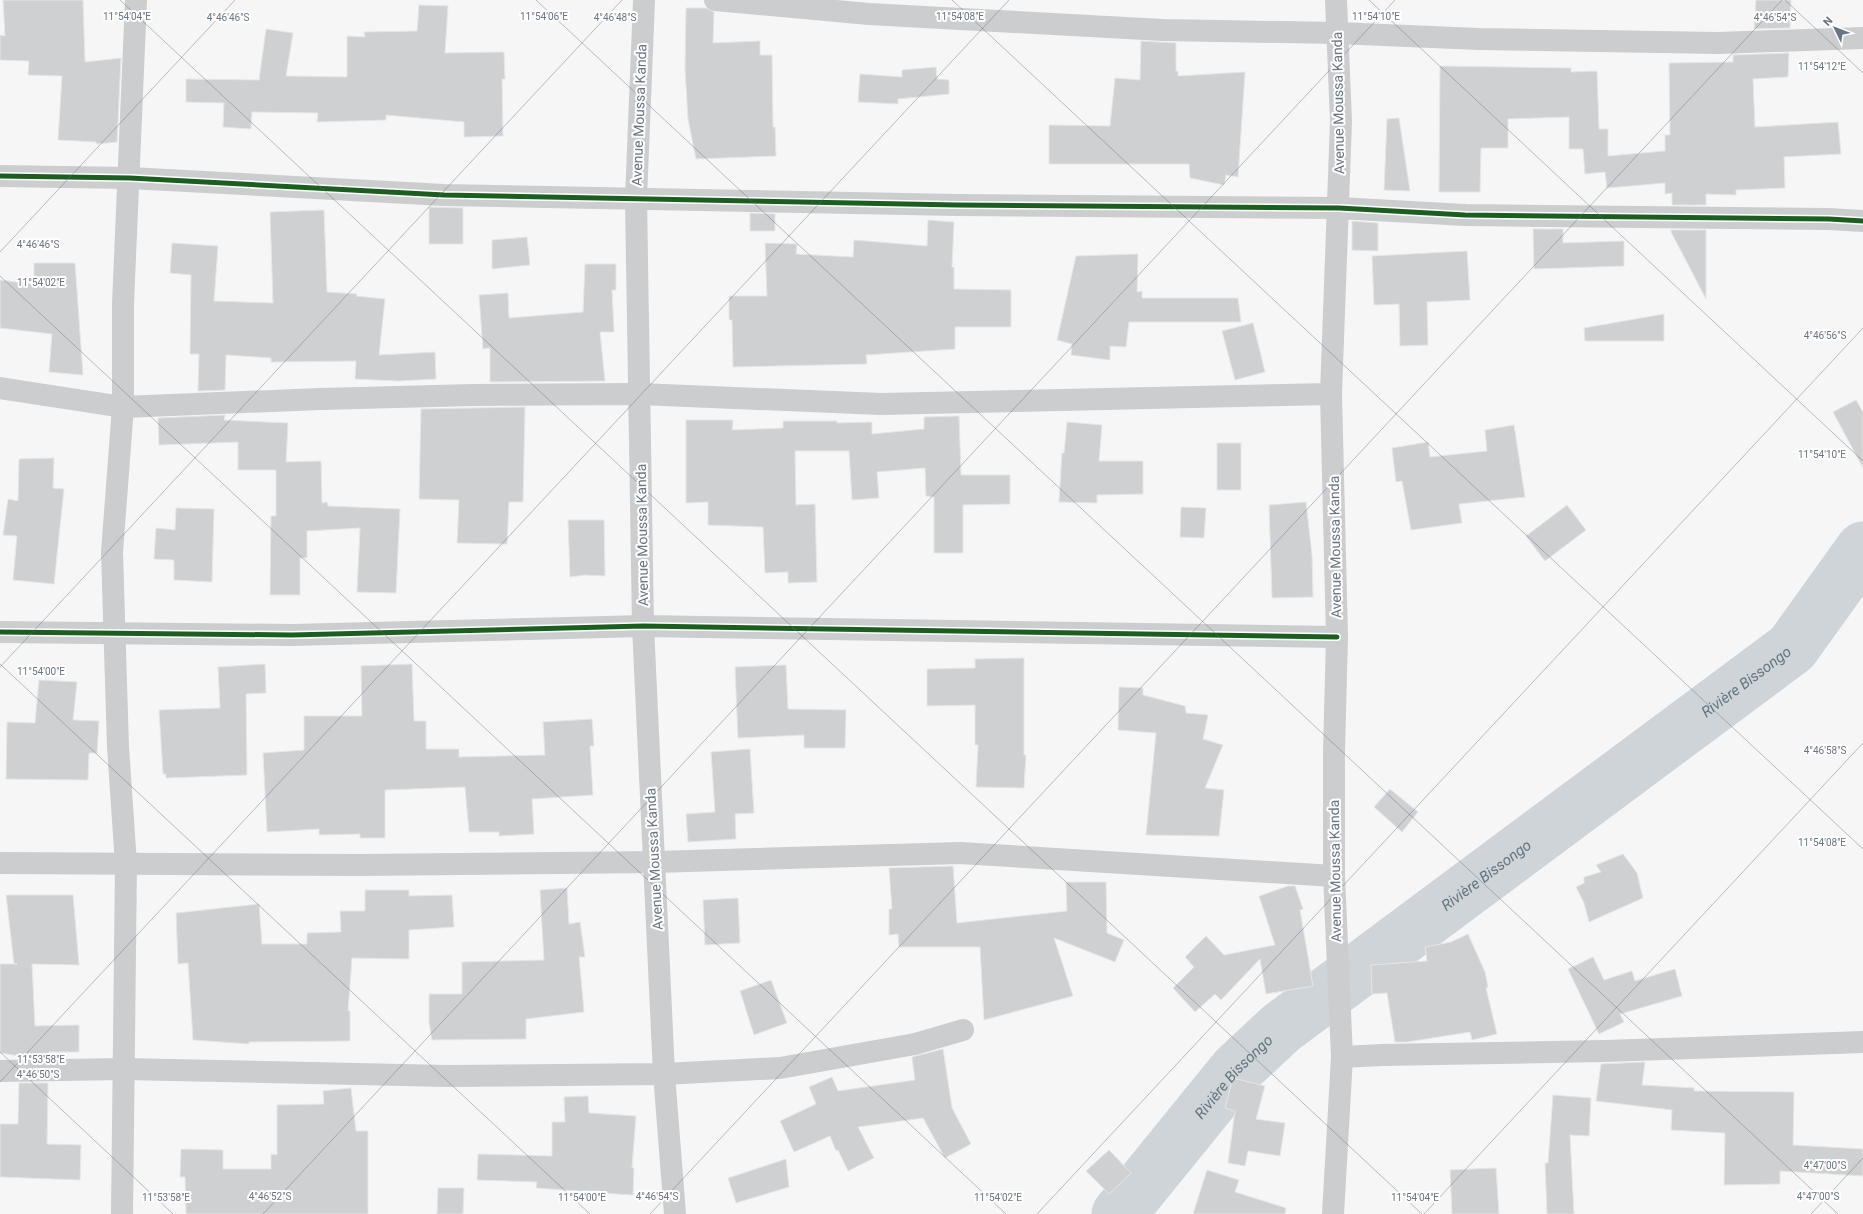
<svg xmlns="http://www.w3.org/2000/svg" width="1863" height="1214" font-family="Roboto,sans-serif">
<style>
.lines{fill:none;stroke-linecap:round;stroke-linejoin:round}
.river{stroke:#ced4d8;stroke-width:55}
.building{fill:#cfd0d1;stroke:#e6e6e6}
.minor{stroke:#cccdcf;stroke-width:22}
.cycleway-casing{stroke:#fff;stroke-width:8}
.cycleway{stroke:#1b5e20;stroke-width:5}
.ticks{fill:none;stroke:#697483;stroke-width:1;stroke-opacity:0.45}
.labels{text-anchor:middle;stroke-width:4;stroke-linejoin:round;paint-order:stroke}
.street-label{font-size:14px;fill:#697483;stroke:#fff}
.water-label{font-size:15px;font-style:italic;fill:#65757f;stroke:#fff}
.ticks-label{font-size:10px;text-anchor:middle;fill:#697483;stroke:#fff;stroke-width:4;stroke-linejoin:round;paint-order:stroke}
</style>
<rect width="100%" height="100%" fill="#f6f6f6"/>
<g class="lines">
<path class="river" id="s1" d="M1119,1214L1236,1070L1281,1028L1792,648L1863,549"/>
</g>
<g class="building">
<polygon points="3,0 83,0 85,62 121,58 117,142 96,144 96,142 58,140 62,76 28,75 29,61 0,60 0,35 5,36"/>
<polygon points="1756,0 1791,0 1790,28 1754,29"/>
<polygon points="419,5 448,6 445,53 504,52 505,79 502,79 503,136 464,137 464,122 386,115 386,120 317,122 318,113 252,112 251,129 223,127 224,103 186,102 186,79 259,80 266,29 293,33 286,76 347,77 347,36 365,37 364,32 417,31"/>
<polygon points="686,8 706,8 714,12 713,43 760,41 760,55 772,55 773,127 775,127 776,156 696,159 688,119 685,68"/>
<polygon points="1141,41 1176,43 1176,71 1178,71 1178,76 1245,72 1238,177 1226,175 1224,185 1190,178 1189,164 1049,164 1049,125 1110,126 1115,78 1140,80"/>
<polygon points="1789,53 1788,77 1753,79 1755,127 1838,122 1841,154 1784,157 1785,188 1736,190 1736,195 1706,194 1706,205 1672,205 1672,193 1665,194 1665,183 1607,188 1605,172 1585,174 1583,149 1569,149 1569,117 1508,119 1508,148 1481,148 1480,192 1439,192 1440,66 1571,68 1571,72 1597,71 1599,129 1608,129 1608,156 1665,151 1665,135 1670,135 1669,63 1733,62 1733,55"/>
<polygon points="936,67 937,79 949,80 949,94 898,99 898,104 858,102 860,74 902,77 902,70"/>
<polygon points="1399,118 1410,191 1384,190 1387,119"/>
<polygon points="429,207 463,208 463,244 429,244"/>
<polygon points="324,210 327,292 357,294 356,296 385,299 379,355 435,352 436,379 399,381 355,379 356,361 271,362 271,358 226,355 225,390 198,391 199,354 190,354 191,275 170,273 172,243 218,246 214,301 273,303 270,212"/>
<polygon points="750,213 775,214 775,231 750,231"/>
<polygon points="928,220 954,222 952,267 954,267 954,289 1011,290 1011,327 955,327 955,349 866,355 867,364 733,367 732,320 729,320 729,296 767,296 765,243 797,244 796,254 853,257 854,240 927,246"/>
<polygon points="1352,221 1378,223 1378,251 1352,250"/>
<polygon points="1533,229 1563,229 1563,243 1624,241 1624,266 1534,269"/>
<polygon points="1671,230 1706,230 1706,299 1671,232"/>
<polygon points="527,237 530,265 492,269 492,240"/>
<polygon points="1467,251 1470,300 1427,302 1428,345 1400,346 1399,304 1374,305 1372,256"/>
<polygon points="1138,254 1137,292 1142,291 1142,298 1238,298 1241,322 1129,322 1126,347 1110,346 1110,360 1071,355 1072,344 1057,340 1076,256"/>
<polygon points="34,263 75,263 83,375 49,372 52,334 0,328 0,280 34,284"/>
<polygon points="585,264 616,264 616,290 612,290 614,332 600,332 605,381 490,382 490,348 483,349 479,295 508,293 509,318 583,312"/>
<polygon points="1664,314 1664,341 1585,341 1584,328"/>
<polygon points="1253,323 1265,372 1235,380 1222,331"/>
<polygon points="1856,400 1863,412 1863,468 1833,412"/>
<polygon points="525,407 523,502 509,502 507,544 457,543 459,500 419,499 421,409"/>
<polygon points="225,415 224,420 288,423 286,462 321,461 322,503 327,502 328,506 400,509 396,593 357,592 360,528 307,531 307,558 300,558 300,595 270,595 271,516 276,516 276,470 238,470 238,442 159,445 158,418"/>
<polygon points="959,416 961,475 1010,475 1010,504 963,505 963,553 934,553 934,497 926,496 925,468 877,472 879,498 852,500 849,451 795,451 796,505 815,504 817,582 788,583 788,572 765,573 763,527 708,525 708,502 686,503 686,420 733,420 732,430 783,428 783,421 837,421 837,423 872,422 872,434 924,429 924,417"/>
<polygon points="1067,422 1102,425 1099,461 1143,461 1143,494 1097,495 1097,503 1059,502 1062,453 1064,453"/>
<polygon points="1514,425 1525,497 1459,504 1462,523 1411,530 1402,481 1396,482 1392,448 1428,442 1430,457 1487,451 1485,430"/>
<rect x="1217" y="443" width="24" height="47"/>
<polygon points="54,458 53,488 64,489 54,584 13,580 17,536 3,535 8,499 18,501 19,459"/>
<polygon points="1306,502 1312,555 1313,597 1272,598 1269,505"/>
<polygon points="1567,505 1586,530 1545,561 1526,536"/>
<polygon points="1181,507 1206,508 1204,538 1180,537"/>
<polygon points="176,508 214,509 212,582 174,580 174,560 154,559 156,528 175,530"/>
<polygon points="568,520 604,520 605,576 585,575 570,577"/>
<polygon points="1024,658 1024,755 1026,755 1024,788 976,787 978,745 975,745 975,705 927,706 927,669 975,668 975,659"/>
<polygon points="265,664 266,693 246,694 247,775 166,778 166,774 163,774 159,710 220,708 218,667"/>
<polygon points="412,664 414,721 426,721 426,749 459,749 459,757 545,755 543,722 592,719 594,746 590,746 593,795 532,799 534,834 499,836 499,832 469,832 465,787 385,790 385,838 360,838 360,834 319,835 319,829 267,832 263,753 304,750 304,716 362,716 361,666"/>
<polygon points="786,665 788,709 846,710 845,748 804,748 804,735 738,738 735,667"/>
<polygon points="39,680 77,682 73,720 99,721 97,753 89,753 88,780 6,779 7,722 35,723"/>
<polygon points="1119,687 1143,688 1143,695 1185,706 1186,713 1208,715 1203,739 1223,745 1205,788 1224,790 1219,836 1146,835 1156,733 1118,730"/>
<polygon points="750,749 754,813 735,814 736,839 688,842 686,814 715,812 711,752"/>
<polygon points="1390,789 1418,812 1402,832 1374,807"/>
<polygon points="1623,854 1637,873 1643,898 1589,922 1584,903 1576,887 1584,883 1584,877 1601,872 1596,865"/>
<polygon points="953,866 957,923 1067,911 1066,882 1106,882 1107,933 1124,940 1115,962 1054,938 1073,996 984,1020 980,947 899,947 898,934 889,935 889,909 892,909 889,868"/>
<polygon points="1288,886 1295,886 1303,909 1300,910 1313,986 1266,994 1260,959 1221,1000 1215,994 1195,1012 1173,988 1194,967 1185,957 1206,936 1224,955 1275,945 1259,896"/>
<polygon points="567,888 569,924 580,922 585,957 579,957 584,1012 526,1019 526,1039 432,1040 429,1022 429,994 462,994 462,962 544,960 540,890"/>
<polygon points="365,890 409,890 409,896 452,895 454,927 409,930 409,959 352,958 348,1011 350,1011 350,1041 249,1042 249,1044 193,1040 188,963 178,964 176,913 259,904 262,944 307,944 307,933 341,932 340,911 365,911"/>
<polygon points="6,895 73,895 79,965 32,964 35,1026 79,1025 79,1052 49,1052 49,1058 19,1058 19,1056 0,1053 0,964 17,964 14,964"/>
<polygon points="738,898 740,943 705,945 703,900"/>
<polygon points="1468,934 1485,972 1488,987 1486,988 1497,1034 1472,1040 1470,1032 1407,1042 1395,1042 1387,993 1372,994 1371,965 1427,961 1425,947 1451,942"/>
<polygon points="1593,957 1604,980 1632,971 1635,981 1675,969 1682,996 1620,1014 1624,1022 1599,1034 1568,969"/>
<polygon points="771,980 787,1023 754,1035 740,991"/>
<polygon points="943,1049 952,1108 971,1144 945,1158 923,1118 858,1127 874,1158 848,1171 838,1150 836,1151 830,1136 794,1152 780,1121 816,1104 809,1087 832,1077 838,1091 915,1080 912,1057"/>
<polygon points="1645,1062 1642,1085 1694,1088 1694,1091 1794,1092 1793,1145 1863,1149 1863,1176 1780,1171 1780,1184 1724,1185 1725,1133 1671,1130 1672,1110 1596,1101 1601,1064"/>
<polygon points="1233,1078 1265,1086 1256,1119 1285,1123 1280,1156 1248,1151 1245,1166 1228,1163 1235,1111 1225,1108"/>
<polygon points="19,1083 48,1083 47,1144 81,1145 80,1180 0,1177 0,1124 18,1124"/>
<polygon points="351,1088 356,1131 368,1131 368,1214 186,1214 185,1177 180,1177 181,1149 223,1150 223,1169 271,1169 271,1154 277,1155 277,1105 324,1104 323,1091"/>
<polygon points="1553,1095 1591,1098 1589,1136 1570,1135 1574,1214 1547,1214 1545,1163 1548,1163"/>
<polygon points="588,1096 589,1113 636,1116 632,1168 634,1168 633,1195 600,1193 600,1191 578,1191 536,1188 537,1182 477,1180 478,1154 552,1156 552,1122 565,1122 564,1097"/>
<polygon points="1109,1150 1131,1173 1109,1194 1086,1171"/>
<polygon points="786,1159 789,1187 736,1203 728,1178"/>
<polygon points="1496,1168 1499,1214 1452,1214 1450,1170"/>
<polygon points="1207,1170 1239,1180 1235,1192 1286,1208 1285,1214 1193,1214"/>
<polygon points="438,1188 464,1188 463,1214 437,1214"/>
</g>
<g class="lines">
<g class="minor">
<polyline points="644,0 636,199 643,626 664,1074 675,1214"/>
<polyline points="715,0 869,14 1163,30 1336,33 1479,39 1718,43 1863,38"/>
<polyline points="0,176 130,178 444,195 957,205 1339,208 1465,215 1829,219 1863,221"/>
<polyline points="0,388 123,407 320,399 473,395 640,394 881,404 1331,394"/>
<polyline points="0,632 292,635 643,626 1337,637"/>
<polyline points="0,863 359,865 655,862 960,853 1334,876"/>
<polyline points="1342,1057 1382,1055 1605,1051 1863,1042"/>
<polyline points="0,1071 123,1069 448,1076 664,1074 780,1068 915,1044 963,1030"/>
<polyline points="122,1214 126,864 118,747 112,552 123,407 123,304 136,0"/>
<polyline points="1333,1214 1342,1057 1334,876 1334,752 1337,637 1331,394 1341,121 1336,0"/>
</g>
<defs>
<g id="cycleway">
<polyline points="0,176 130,178 444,195 957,205 1339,208 1465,215 1829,219 1863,221"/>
<polyline points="0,632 292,635 643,626 1337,637"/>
</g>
</defs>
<use href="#cycleway" class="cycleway-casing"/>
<use href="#cycleway" class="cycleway"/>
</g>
<path class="ticks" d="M120,0L1422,1214M536,0L1838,1214M952,0L1863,849M1369,0L1863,461M1785,0L1863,73M0,252L235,0M0,276L1006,1214M0,664L590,1214M0,667L622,0M0,1052L173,1214M0,1082L1009,0M263,1214L1395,0M650,1214L1782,0M1037,1214L1863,328M1424,1214L1863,743M1811,1214L1863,1158"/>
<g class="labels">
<g class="street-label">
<text transform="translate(1338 103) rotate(-91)" y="5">Avenue Moussa Kanda</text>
<text transform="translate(639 115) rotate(-88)" y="5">Avenue Moussa Kanda</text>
<text transform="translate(642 535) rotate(-91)" y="5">Avenue Moussa Kanda</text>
<text transform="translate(1335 547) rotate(-91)" y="5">Avenue Moussa Kanda</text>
<text transform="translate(654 859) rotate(-93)" y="5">Avenue Moussa Kanda</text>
<text transform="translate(1335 871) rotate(-91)" y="5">Avenue Moussa Kanda</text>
</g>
<g class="water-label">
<text dy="5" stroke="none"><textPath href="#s1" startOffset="827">Rivière Bissongo</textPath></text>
<text dy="5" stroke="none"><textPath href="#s1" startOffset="503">Rivière Bissongo</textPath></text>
<text dy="5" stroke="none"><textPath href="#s1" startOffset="179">Rivière Bissongo</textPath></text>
</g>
</g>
<g class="ticks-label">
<text x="127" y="20">11°54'04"E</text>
<text x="544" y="20">11°54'06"E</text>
<text x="960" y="20">11°54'08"E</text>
<text x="1376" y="20">11°54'10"E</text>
<text x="228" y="21">4°46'46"S</text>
<text x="615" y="21">4°46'48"S</text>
<text x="1775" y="21">4°46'54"S</text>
<text x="1822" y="70">11°54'12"E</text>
<text x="38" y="248">4°46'46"S</text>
<text x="41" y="286">11°54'02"E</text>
<text x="1825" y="339">4°46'56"S</text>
<text x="1822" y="458">11°54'10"E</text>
<text x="41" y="675">11°54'00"E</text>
<text x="1825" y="754">4°46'58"S</text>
<text x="1822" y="846">11°54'08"E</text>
<text x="41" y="1063">11°53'58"E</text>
<text x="38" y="1078">4°46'50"S</text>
<text x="1825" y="1169">4°47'00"S</text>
<text x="270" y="1200">4°46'52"S</text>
<text x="657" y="1200">4°46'54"S</text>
<text x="1818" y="1200">4°47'00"S</text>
<text x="166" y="1201">11°53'58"E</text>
<text x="582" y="1201">11°54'00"E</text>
<text x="998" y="1201">11°54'02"E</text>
<text x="1415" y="1201">11°54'04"E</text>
</g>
<g transform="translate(1835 28) rotate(313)" stroke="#ffffff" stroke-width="3" paint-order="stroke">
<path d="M0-3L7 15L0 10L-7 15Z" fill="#697483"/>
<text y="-6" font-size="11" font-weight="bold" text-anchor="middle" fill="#697483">N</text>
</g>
</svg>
